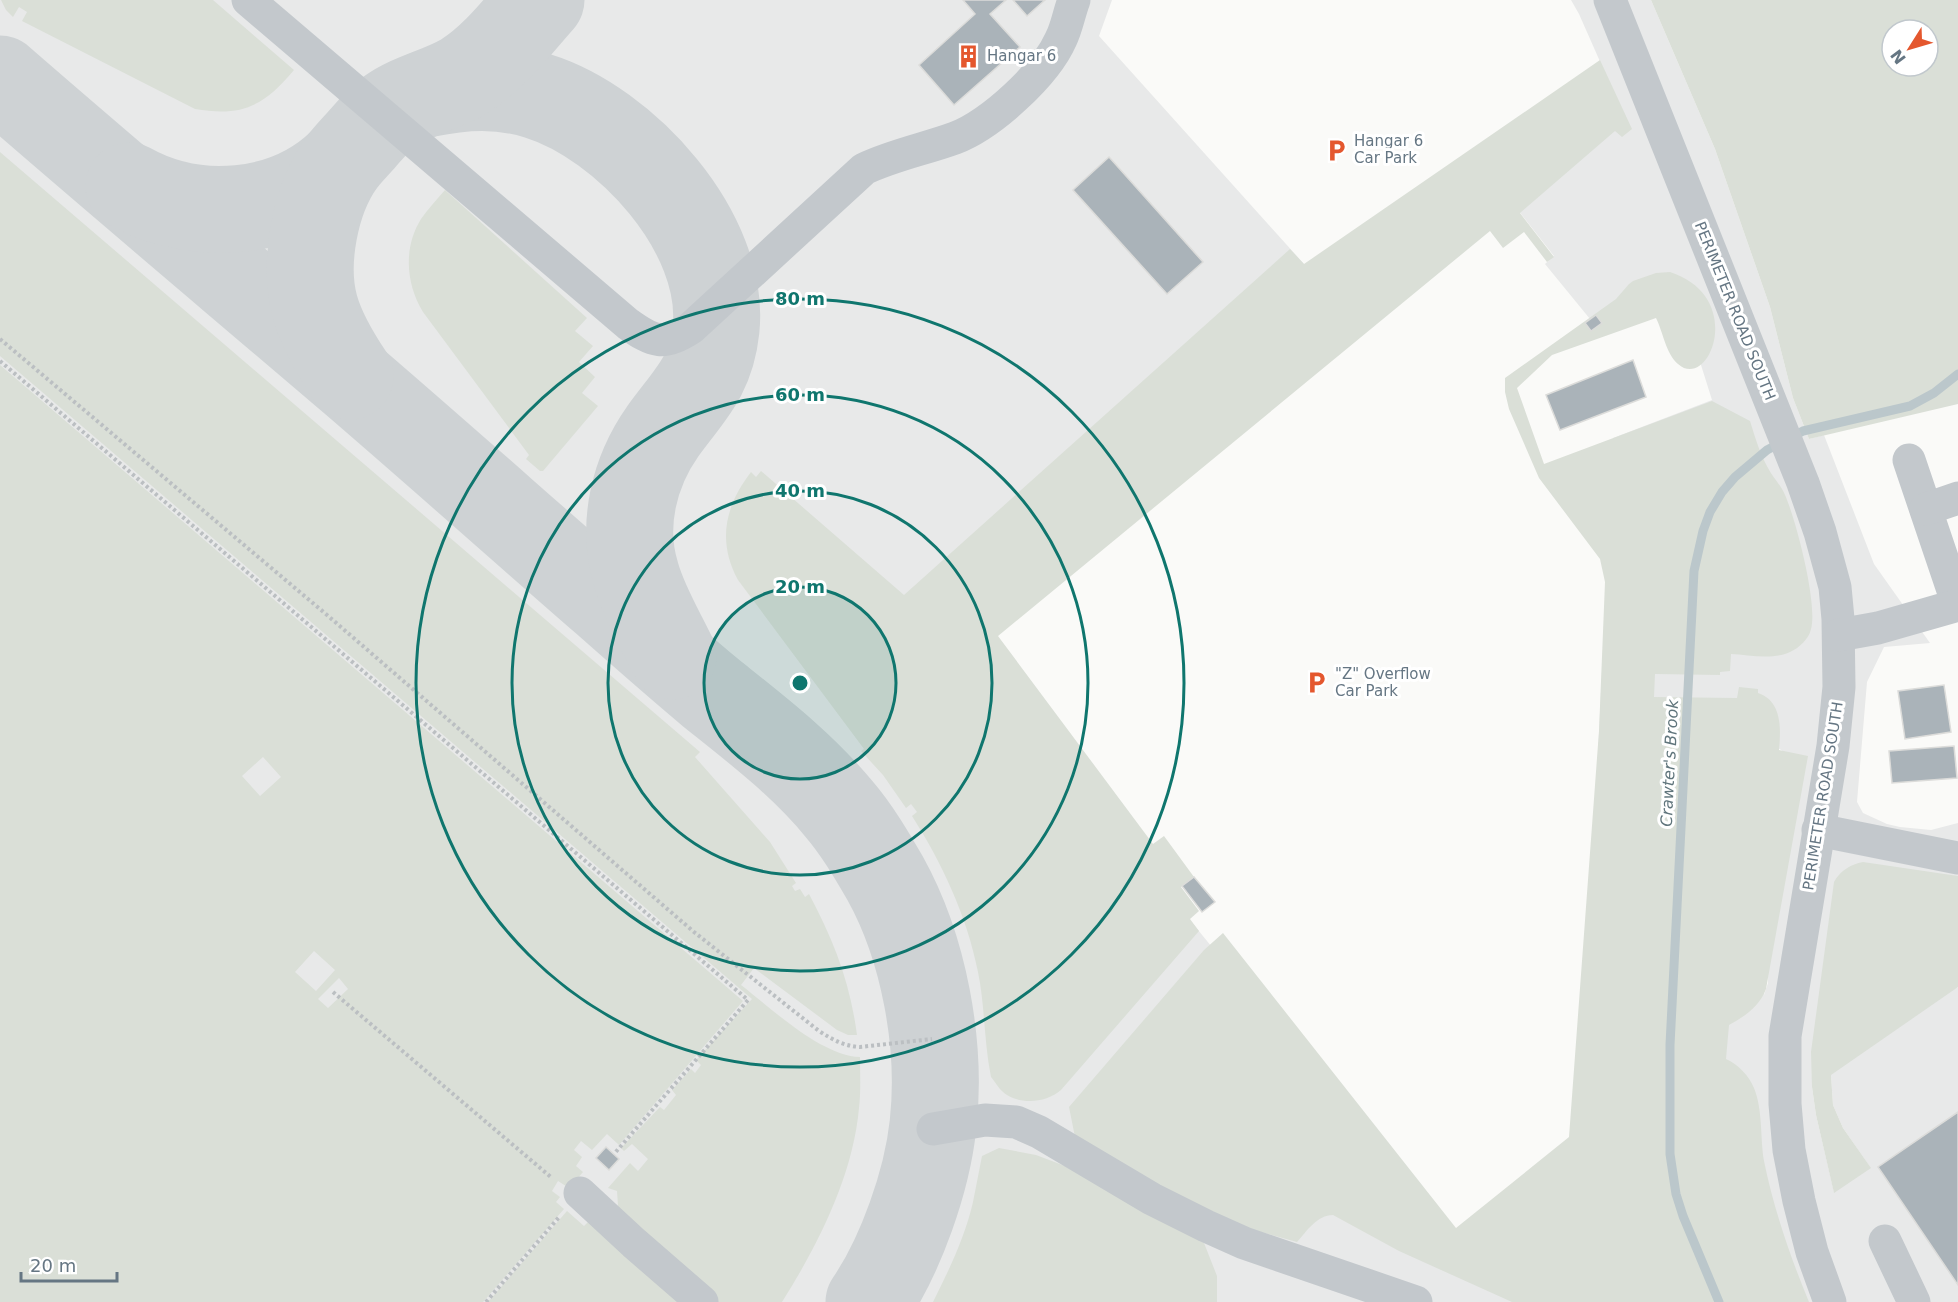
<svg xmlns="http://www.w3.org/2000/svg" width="1958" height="1302" font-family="'DejaVu Sans',sans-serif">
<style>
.built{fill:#e8e9e9;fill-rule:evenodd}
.green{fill:#dadfd7;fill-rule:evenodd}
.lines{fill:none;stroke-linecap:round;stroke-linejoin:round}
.stream{stroke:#bbc7cb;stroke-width:9}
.taxiway{stroke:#ced2d4;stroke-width:87}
.building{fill:#aab3b9;stroke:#dcdcda;stroke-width:1.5}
.path{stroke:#bbbfc2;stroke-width:4;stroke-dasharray:3 3;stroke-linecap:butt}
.minor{stroke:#c3c8cc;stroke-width:33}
.ring{fill:none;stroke:#0f766e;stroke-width:3}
.labels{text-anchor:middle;stroke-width:6;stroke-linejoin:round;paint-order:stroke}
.poi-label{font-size:15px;fill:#657683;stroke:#fff;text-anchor:start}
.street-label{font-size:15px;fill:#657683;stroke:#fff}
.water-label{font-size:16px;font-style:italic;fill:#60757c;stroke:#fff}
.centre{fill:#0f766e;stroke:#fff;stroke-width:3}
.ring-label{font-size:18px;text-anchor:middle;font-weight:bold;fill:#0f766e;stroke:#fff;stroke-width:6;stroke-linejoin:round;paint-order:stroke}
</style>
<rect width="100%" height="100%" fill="#fafaf8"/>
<path class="built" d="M0,0H1112L1099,36L1304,264L991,627L1111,823L1456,1247L1576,1219L1613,438L1712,400L1701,365L1692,283L1601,318L1590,319L1545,264L1554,256L1514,205L1617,100L1579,14L1571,0H1651L1715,149L1770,307L1793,398L1809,439L1824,435L1874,564L1930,643L1884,647L1867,682L1857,802L1863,813L1887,824L1900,827L1931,830L1958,823V986L1955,989L1958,987V1302H0ZM1754,732L1784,752L1770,824L1768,983L1764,995ZM1831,1075L1833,1105L1843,1128L1870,1167L1834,1192L1816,1115L1812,1087Z"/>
<g class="green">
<path d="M1,0H213L294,70C264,106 242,117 195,109L22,21L27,12L19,7L13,17L6,10Z"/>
<path d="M1651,0H1958V404L1809,439L1793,398L1770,307L1715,149ZM1892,30H1928V66H1892Z"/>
<path d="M1600,60L1632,129L1622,137L1615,131L1520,213L1554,257L1547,262L1524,232L1503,248L1490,231L998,636L1153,844L1164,836L1194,877L1181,887L1199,911L1190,919L1199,931L1061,1090C1047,1102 1024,1105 1007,1095C1000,1091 996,1083 991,1077C984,1043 985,1006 978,972C967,916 942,863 912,816L917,812L911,804L906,808L883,775L861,751L864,749L738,580C717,541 725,506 751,472L756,477L761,471L904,595L1290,249L1304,264Z"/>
<path d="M0,152L700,752L695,757L770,842L796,883L792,886L795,891L800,889L805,897L809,894C834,941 850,982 857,1035H848L837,1030L754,968L741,985C771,1008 821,1056 860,1057C860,1074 861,1091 859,1108C853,1176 818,1245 782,1302H713L619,1220L617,1191L608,1188L630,1163L638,1171L648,1159L632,1144L624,1151L621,1148L660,1107L664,1110L676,1095L672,1090L691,1069L695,1073L701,1065L696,1060L752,999L0,356Z"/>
<path d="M445,190L587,318L575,331L593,346L579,362L595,377L582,393L598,406L543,471H540L526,459L529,455L423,312C406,284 403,248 421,219C428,209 437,199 445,190Z"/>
<path d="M1670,272C1747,297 1709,392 1678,364C1666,354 1663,332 1656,318L1552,355L1517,388L1544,464L1712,401L1750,421C1755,437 1760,454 1768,468C1773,478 1781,485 1785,495C1796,520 1818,604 1811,629C1809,639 1799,648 1790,652C1773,660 1749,655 1731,654L1730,671L1720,672V675L1655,674L1654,697L1737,698L1739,687L1758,689V693C1782,701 1781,728 1779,750L1808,756L1766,989C1760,1006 1744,1017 1729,1025L1726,1059C1738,1064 1749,1076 1754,1088C1763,1110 1760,1138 1764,1161C1774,1210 1790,1256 1809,1302H1512L1399,1251L1333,1215C1317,1215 1307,1231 1297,1242L1225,1222L1076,1142L1069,1107L1204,950L1223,933L1456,1228L1569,1137L1599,731L1605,582L1600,559L1539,478L1509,409L1505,392V378L1616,299L1629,284L1633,281L1656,273Z"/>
<path d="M0,365L743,1001L619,1145L607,1134L592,1150L581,1141L574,1150L582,1157L576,1166L583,1172L569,1188L558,1181L552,1191L560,1197L556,1202L564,1209L483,1302H0ZM263,757L281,777L260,796L242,776ZM314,951L335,970L316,991L295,972ZM339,978L348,989L328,1008L318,999Z"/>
<path d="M1863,862L1958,876V987L1831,1075L1833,1105L1843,1128L1871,1168L1834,1193L1816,1115L1812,1087L1811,1052L1834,882C1840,871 1851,864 1863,862Z"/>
<path d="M999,1148L1036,1155L1065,1166L1204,1243L1217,1276V1302H933C949,1270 965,1237 973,1202C976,1187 979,1171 982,1156Z"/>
<polygon points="567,1211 584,1226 590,1220 692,1302 488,1302"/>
</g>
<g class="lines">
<polyline class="stream" points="1719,1302 1683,1216 1676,1194 1670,1154 1670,1045 1694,571 1703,531 1710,512 1722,492 1735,477 1767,450 1803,431 1910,406 1934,393 1958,374"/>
<g class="taxiway">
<path d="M0,79C116,180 234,279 351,379C436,452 520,527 605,601C640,632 675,663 711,693C756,729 802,764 839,809C857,830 871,854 885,878C924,948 942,1045 933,1125C927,1181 901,1255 869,1302"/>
<path d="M426,94C464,86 500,84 538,96C625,123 726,233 716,329C711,377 689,395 663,431C634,472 621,525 636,574C644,603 660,629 673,656"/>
<path d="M129,186C195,223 286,217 342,162"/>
<path d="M350,376C336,355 322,332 315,307C303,263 315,199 342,162C348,154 356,146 363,138C371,129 379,119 389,112C411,96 439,91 463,77C494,58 517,27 541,0"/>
</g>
</g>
<g class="building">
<polygon points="963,0 1006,0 990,14 1020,47 954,105 919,65 975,14"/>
<polygon points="1013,0 1045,0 1027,16"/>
<polygon points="1109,157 1203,262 1167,294 1073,190"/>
<polygon points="1596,315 1602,323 1591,331 1585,323"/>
<polygon points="1633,360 1646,397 1560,430 1546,395"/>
<polygon points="1944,685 1951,732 1905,739 1898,691"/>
<polygon points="1954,746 1957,778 1892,783 1889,751"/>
<polygon points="1194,877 1215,902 1202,912 1182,886"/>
<polygon points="1958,1112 1958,1285 1878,1167"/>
<polygon points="606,1147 619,1159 609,1170 596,1158"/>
</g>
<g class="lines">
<g class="path">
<path d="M0,339L327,615L694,932L819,1031C833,1040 844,1046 860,1047L932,1039"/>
<polyline points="0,361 748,1000 614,1154"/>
<polyline points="333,992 552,1178"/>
<polyline points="486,1302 560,1216"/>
</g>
<g class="minor">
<path d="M248,0L628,324C653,342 664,346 691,328L864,169C893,155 925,149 955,138C991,124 1045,75 1061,39C1067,27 1069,13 1074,0"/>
<polyline points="1610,0 1803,483 1820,532 1835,587 1838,619 1839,687 1833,746 1785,1036 1785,1104 1789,1150 1799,1201 1812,1252 1830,1302"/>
<polyline points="1909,460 1958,605"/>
<polyline points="1926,509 1958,498"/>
<polyline points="1839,635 1878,628 1958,605"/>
<polyline points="1818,830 1958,858"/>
<polyline points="933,1129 985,1120 1016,1122 1039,1132 1152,1199 1206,1226 1244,1243 1416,1302"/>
<polyline points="580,1193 634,1243 702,1302"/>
<polyline points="1885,1241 1914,1302"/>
</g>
</g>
<circle cx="800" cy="683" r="96" fill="#0f766e" fill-opacity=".12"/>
<g class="ring">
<circle cx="800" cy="683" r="96"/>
<circle cx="800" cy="683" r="192"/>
<circle cx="800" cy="683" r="288"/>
<circle cx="800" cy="683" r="384"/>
</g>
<defs>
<symbol id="building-bare" viewBox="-9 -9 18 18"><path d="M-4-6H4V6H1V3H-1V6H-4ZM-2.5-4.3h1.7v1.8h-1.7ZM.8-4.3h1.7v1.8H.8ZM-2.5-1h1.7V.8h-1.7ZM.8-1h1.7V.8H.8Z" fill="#e4572e" stroke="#fff" stroke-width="2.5" paint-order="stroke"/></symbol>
<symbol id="parking-bare" viewBox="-9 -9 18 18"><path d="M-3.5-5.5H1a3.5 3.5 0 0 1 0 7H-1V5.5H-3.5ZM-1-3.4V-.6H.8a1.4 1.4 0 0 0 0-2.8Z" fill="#e4572e" stroke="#fff" stroke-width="2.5" paint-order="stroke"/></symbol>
</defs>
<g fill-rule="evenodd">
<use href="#building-bare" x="952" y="40" width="33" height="33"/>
<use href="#parking-bare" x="1320" y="134" width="33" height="33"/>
<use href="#parking-bare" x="1300" y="666" width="33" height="33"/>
</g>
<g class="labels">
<g class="poi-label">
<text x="987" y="61">Hangar 6</text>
<text x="1354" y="146">Hangar 6<tspan x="1354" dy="17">Car Park</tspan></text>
<text x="1335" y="679">"Z" Overflow<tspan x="1335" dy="17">Car Park</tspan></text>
</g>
<g class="street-label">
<text transform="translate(1735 311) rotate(68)" y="5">PERIMETER ROAD SOUTH</text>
<text transform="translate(1823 796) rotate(-81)" y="5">PERIMETER ROAD SOUTH</text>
</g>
<g class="water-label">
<text transform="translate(1669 763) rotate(-87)" y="6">Crawter's Brook</text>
</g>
</g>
<circle cx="800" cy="683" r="9" class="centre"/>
<g class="ring-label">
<text x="800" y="305">80 m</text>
<text x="800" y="401">60 m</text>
<text x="800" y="497">40 m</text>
<text x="800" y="593">20 m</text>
</g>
<g transform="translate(1910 48) rotate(233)"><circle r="28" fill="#ffffff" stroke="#c1c8cd" stroke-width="1.5"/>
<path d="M0-4.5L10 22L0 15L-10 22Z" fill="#e4572e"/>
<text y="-9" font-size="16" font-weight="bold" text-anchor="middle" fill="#657683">N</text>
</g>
<path d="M21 1272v9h96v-9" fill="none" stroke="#657683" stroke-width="3"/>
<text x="30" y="1272" font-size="18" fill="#657683" stroke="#ffffff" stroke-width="4.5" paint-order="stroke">20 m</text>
</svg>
